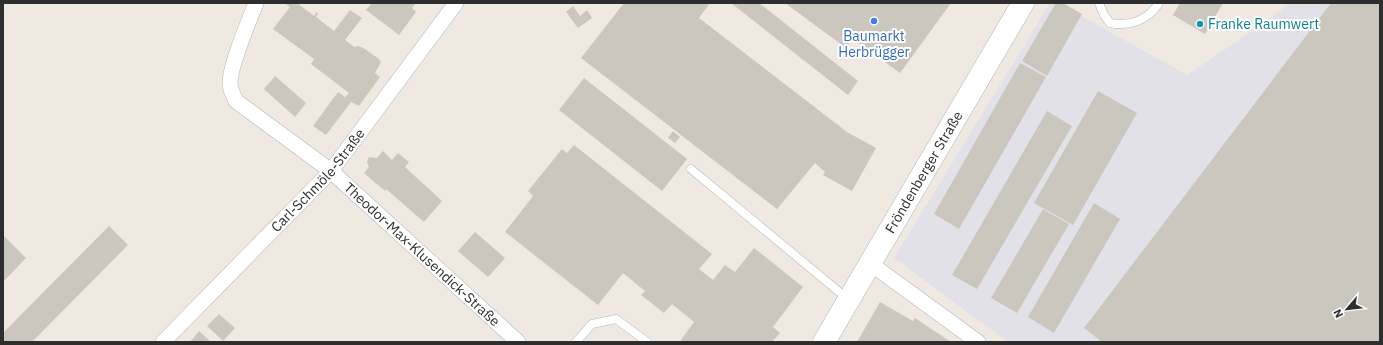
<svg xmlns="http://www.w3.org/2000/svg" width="1383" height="345" font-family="'IBM Plex Sans',sans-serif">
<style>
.industrial{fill:#e3e1e8}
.building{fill:#cbc7bf}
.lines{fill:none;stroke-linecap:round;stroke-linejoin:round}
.lane-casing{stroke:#b4b7c1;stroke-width:9}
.street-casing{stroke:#b4b7c1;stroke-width:16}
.secondary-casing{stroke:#b4b7c1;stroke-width:23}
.lane{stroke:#fff;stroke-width:8}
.street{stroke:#fff;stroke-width:15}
.secondary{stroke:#fff;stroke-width:22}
.shop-dot{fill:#3f7fe0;stroke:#fff;stroke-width:1.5}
.culture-dot{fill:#0f9aa8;stroke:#fff;stroke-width:1.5}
.labels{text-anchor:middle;stroke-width:4;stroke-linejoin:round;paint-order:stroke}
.culture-label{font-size:14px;fill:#0d838f;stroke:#fff;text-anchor:start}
.shop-label{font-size:14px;fill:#366cbe;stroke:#fff}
.street-label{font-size:14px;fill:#2e2e2e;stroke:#fff}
</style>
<rect width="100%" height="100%" fill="#efe9e1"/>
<polygon class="industrial" points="1050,3 1058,3 1187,75 1277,14 1288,3 1380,3 1380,342 1008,342 894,258"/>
<g class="building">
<polygon points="284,3 297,3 314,16 317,12 318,13 316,17 334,31 350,10 362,18 345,40 354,47 359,46 365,49 379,59 381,62 375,73 380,77 359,106 351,102 326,135 313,126 338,92 345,97 349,93 311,64 314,59 273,29 290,7"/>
<polygon points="372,3 416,3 412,8 416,12 399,35 366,10"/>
<polygon points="624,3 710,3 699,18 847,132 876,148 852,191 823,175 825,172 815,163 777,209 581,58"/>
<polygon points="731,3 759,3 858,81 848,95"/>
<polygon points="785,3 951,3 900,73 853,39 846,48"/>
<polygon points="1056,3 1063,3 1082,14 1047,76 1022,61"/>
<polygon points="1180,3 1223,3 1205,34 1173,15"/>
<polygon points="1331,3 1380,3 1380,342 1102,342 1084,328"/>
<polygon points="573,6 580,16 587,10 592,18 578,28 566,12"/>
<polygon points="1020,63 1046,77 959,229 934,214"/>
<polygon points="275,76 306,103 295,117 264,89"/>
<polygon points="584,78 687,159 662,191 559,110"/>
<polygon points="1098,91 1137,113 1073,225 1034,203"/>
<polygon points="1047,111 1072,126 977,289 952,275"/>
<polygon points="673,131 680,137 675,143 668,138"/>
<polygon points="574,145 712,254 699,269 713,280 725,265 735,272 754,248 803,287 773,327 780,333 772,342 684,342 681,340 694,322 672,304 664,313 641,295 645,291 623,273 598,305 505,232 533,196 528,191 562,149 567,153"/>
<polygon points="383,151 392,160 398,153 409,162 405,167 442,201 424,222 386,189 385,191 364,173 369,167 367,162 369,157 377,158"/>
<polygon points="1094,203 1120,219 1054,333 1028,317"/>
<polygon points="1043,209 1069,224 1017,313 991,298"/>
<polygon points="109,226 128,245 32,342 3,342 3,333"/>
<polygon points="475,232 505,258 488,277 458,251"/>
<polygon points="3,235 26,258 3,282"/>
<polygon points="880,302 913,321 915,318 951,342 857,342"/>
<polygon points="219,314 235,328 223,341 207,326"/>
<polygon points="199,331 211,342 190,342"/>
</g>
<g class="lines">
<defs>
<g id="lane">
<path d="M1099,3L1104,15L1110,23C1130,27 1148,20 1159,3"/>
<polyline points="691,169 849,300"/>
<polyline points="576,342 592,324 616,319 647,342"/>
</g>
<g id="street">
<path id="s1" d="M256,3C249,21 230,65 230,83C230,90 233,95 236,101L331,171L518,342"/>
<polyline points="871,264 978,342"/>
<path id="s2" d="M163,342L331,171L456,3"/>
</g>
<g id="secondary">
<path id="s3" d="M824,342L1023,3"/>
</g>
</defs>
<use href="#lane" class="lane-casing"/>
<use href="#street" class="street-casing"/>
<use href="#secondary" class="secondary-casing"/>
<use href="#lane" class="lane"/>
<use href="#street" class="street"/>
<use href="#secondary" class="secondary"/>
</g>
<circle class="shop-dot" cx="874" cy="21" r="4"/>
<circle class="culture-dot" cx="1200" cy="24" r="4"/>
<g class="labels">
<g class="culture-label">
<text x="1208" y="29">Franke Raumwert</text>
</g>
<g class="shop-label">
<text x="874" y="41">Baumarkt<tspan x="874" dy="16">Herbrügger</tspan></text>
</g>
<g class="street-label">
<text dy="5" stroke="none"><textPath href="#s3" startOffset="197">Fröndenberger Straße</textPath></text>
<text dy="5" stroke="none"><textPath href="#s2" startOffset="224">Carl-Schmöle-Straße</textPath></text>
<text dy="5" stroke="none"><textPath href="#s1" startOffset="345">Theodor-Max-Klusendick-Straße</textPath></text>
</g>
</g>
<rect width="1383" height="345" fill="none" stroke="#2e2e2e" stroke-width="8"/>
<g transform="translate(1347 309) rotate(242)" stroke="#ffffff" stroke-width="3" paint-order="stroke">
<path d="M0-3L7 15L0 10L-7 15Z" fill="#2e2e2e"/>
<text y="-6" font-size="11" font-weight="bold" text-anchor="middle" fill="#2e2e2e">N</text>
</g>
</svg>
